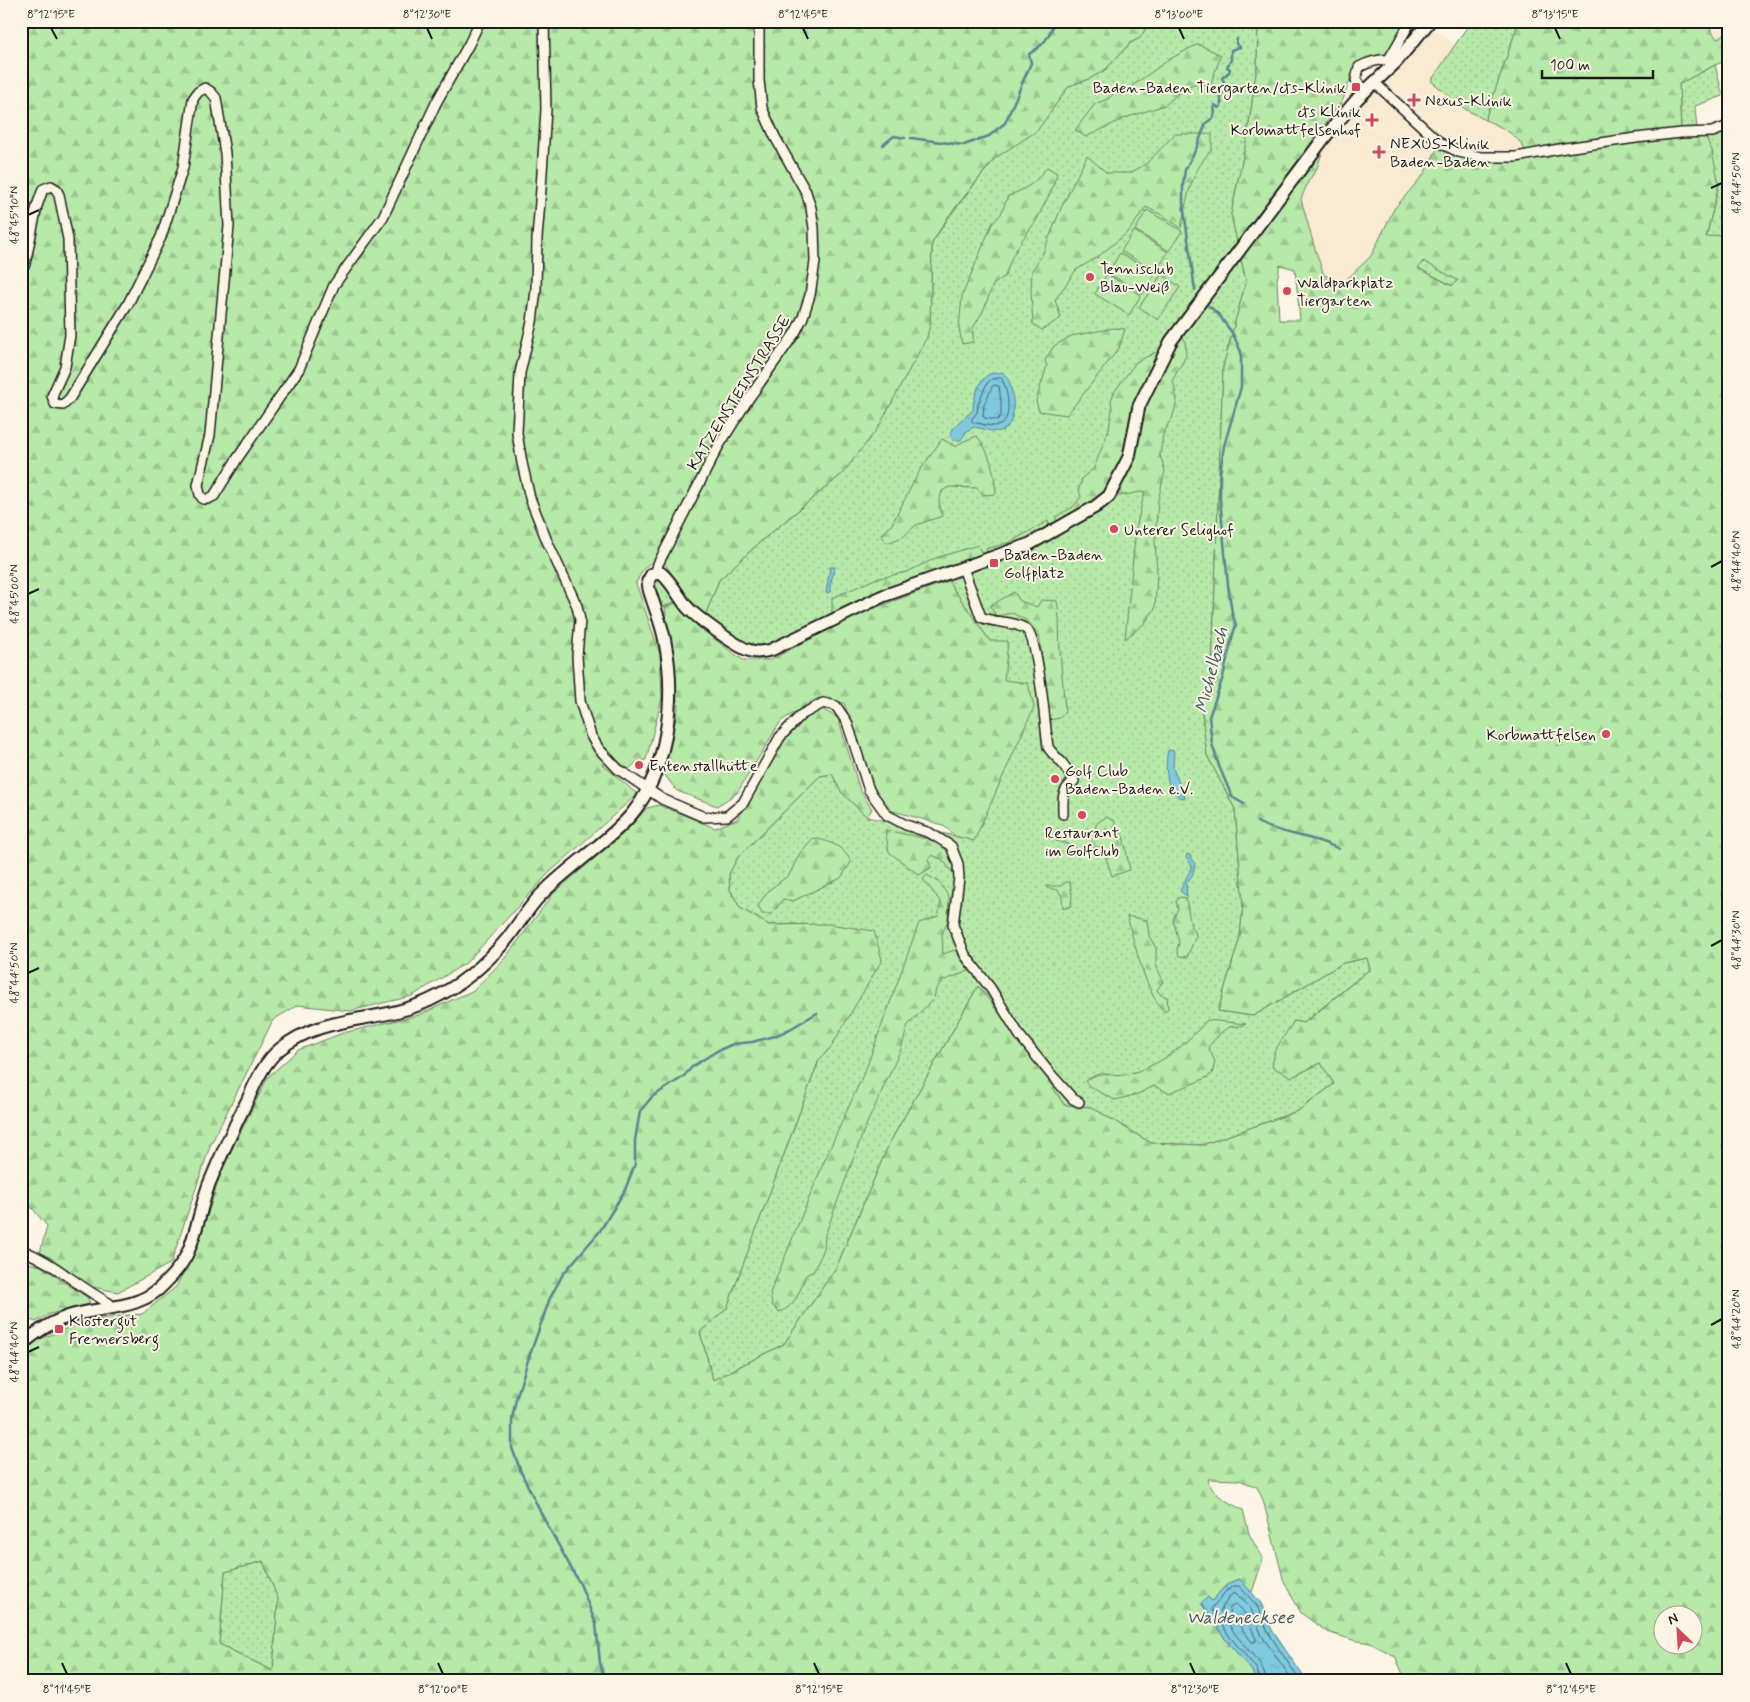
<svg xmlns="http://www.w3.org/2000/svg" width="1750" height="1702" font-family="Mynerve,sans-serif">
<style>
.built{fill:#faead2}
.grass{fill:url(#grass-dots);stroke:#6a8262}
.forest{fill:url(#forest-firs);stroke:#6a8262;fill-rule:evenodd}
.pitch{fill:#b7e9a9;stroke:#6a8262}
.water{fill:url(#water-ripples);stroke:#588492}
.lines{fill:none;stroke-linecap:round;stroke-linejoin:round}
.shore{stroke:#44626a;stroke-width:1}
.stream{stroke:#588492;stroke-width:2.5}
.minor-casing{stroke:#1c1c1c;stroke-width:12}
.major-casing{stroke:#1c1c1c;stroke-width:15}
.minor{stroke:#fcf5e5;stroke-width:9}
.major{stroke:#fcf5e5;stroke-width:11}
.ticks{fill:none;stroke:#1c1c1c;stroke-width:2}
.poi-dot{fill:#d1495b;stroke:#fcf5e5;stroke-width:2}
.labels{text-anchor:middle;stroke-width:4;stroke-linejoin:round;paint-order:stroke}
.poi-label{font-size:16px;fill:#1c1c1c;stroke:#fcf5e5;text-anchor:start}
.street-label{font-size:16px;fill:#1c1c1c;stroke:#fcf5e5}
.water-label{font-size:18px;font-style:italic;fill:#3f5961;stroke:#fcf5e5}
.neatline{fill:none;stroke:#1c1c1c;stroke-width:2}
.ticks-label{font-size:12px;text-anchor:middle;fill:#1c1c1c}
</style>
<defs>
<pattern id="grass-dots" width="8" height="8" patternUnits="userSpaceOnUse" patternTransform="scale(1.25)"><rect width="8" height="8" fill="#b7e9a9"/><path d="M2 2h.1M6 6h.1" fill="none" stroke="#9dc791" stroke-width="1.8" stroke-linecap="round"/></pattern>
<pattern id="forest-firs" width="22" height="20" patternUnits="userSpaceOnUse" patternTransform="scale(1.25)"><rect width="22" height="20" fill="#b7e9a9"/><path d="M5 1l3.5 6h-7zM16 11l3.5 6h-7z" fill="#9dc791"/></pattern>
<pattern id="water-ripples" width="26" height="14" patternUnits="userSpaceOnUse" patternTransform="scale(1.25)"><rect width="26" height="14" fill="#80cae0"/><path d="M2 4q2-2 4 0t4 0M15 11q2-2 4 0t4 0" fill="none" stroke="#6eadc0"/></pattern>
</defs>
<rect width="100%" height="100%" fill="#fcf5e5"/>
<filter id="ink" filterUnits="userSpaceOnUse"><feTurbulence type="fractalNoise" baseFrequency=".02" numOctaves="2"/><feDisplacementMap in="SourceGraphic" scale="10" xChannelSelector="R" yChannelSelector="G"/><feConvolveMatrix kernelMatrix="1 2 1 2 8 2 1 2 1" color-interpolation-filters="sRGB"/></filter>
<g filter="url(#ink)">
<g class="built">
<polygon points="1705,21 1729,21 1729,31 1718,39"/>
<polygon points="1428,24 1456,45 1431,80 1485,120 1505,128 1524,146 1527,155 1502,158 1440,143 1424,174 1394,209 1371,256 1344,282 1324,275 1315,249 1301,199 1308,182 1317,168 1322,153"/>
</g>
<g class="grass">
<path d="M1160,21H1258L1257,66L1247,138L1231,214L1246,281L1223,367L1212,668L1201,705L1207,755L1235,809L1243,905L1240,937L1218,1011L1253,1016L1343,963L1367,958L1370,969L1303,1023L1294,1021L1292,1077L1321,1063L1334,1084L1298,1111L1202,1145L1151,1143L1091,1107L1064,1105C1038,1063 1009,1024 978,986L889,1144L836,1268L784,1344L713,1380L700,1332L727,1307L819,1060L831,1047L797,924L769,925L740,908L730,890L729,874L738,857L820,776L832,774L842,793L867,817L974,840L1004,680L990,641L948,581L947,569L768,646C744,647 723,630 705,616L719,580L760,542L842,474L930,325L932,243L949,217L995,158L1009,148L1069,86L1089,79L1105,70L1130,43L1140,38L1146,28L1155,26Z"/>
<polygon points="1471,21 1519,21 1485,120 1465,109 1431,81"/>
<polygon points="1715,65 1723,96 1695,106 1697,130 1681,131 1679,84"/>
<polygon points="1729,126 1729,233 1706,238 1719,184 1704,133"/>
<polygon points="1424,261 1458,280 1453,286 1418,268"/>
<polygon points="659,581 663,582 677,601 661,608 655,585 656,583"/>
<polygon points="263,1561 278,1599 273,1671 219,1644 225,1572"/>
</g>
<g class="forest">
<path d="M21,21H1160L1155,26L1146,28L1140,38L1130,43L1105,70L1089,79L1069,86L1037,131L995,158L948,217L932,243L930,325L927,337L878,428L842,474L760,542L719,580L705,616L691,603L663,561C645,562 644,568 636,583L660,654L662,698L646,760L638,761L629,769L610,757L602,764L636,793L634,797L548,874L466,963L412,996L350,1011L298,1005L273,1020L210,1146L171,1263L118,1292L92,1287L40,1253L47,1226L28,1203L21,1202Z"/>
<polygon points="1258,21 1422,21 1410,42 1397,38 1388,53 1364,60 1354,68 1343,100 1237,242 1231,214 1247,138 1257,66"/>
<path d="M1519,21H1705L1717,39L1729,31V60L1715,65L1679,84L1681,133H1704L1712,151L1719,184L1706,237L1729,233V1681H1406L1395,1656L1370,1643L1353,1640L1327,1632L1301,1613L1284,1582L1263,1500L1257,1487L1239,1480L1208,1479C1211,1495 1229,1502 1243,1510L1249,1534L1263,1559L1252,1592L1247,1590L1239,1579C1226,1582 1221,1591 1212,1601L1201,1603L1226,1640L1252,1671L1256,1681H21V1351L33,1342L90,1319L142,1314L176,1287L201,1236L222,1169L268,1077L298,1050L343,1033L419,1015L474,990L505,958L553,894L628,829L647,808L659,805L715,828L737,819L788,735L806,716L822,709L838,718L860,790L872,809L867,817L842,793L832,774L820,776L738,857L729,874L730,890L740,908L769,925L829,924L874,931L882,960L831,1047L819,1060L727,1308L700,1332L713,1380L784,1344L836,1268L889,1144L978,986C1009,1024 1038,1063 1064,1105L1091,1107L1151,1143L1202,1145L1298,1111L1334,1084L1321,1063L1292,1077L1272,1067L1275,1050L1294,1021L1304,1023L1370,969L1367,958L1343,963L1253,1016L1218,1011L1240,937L1243,905L1235,809L1207,755L1201,705L1212,668L1223,367L1246,281L1241,259L1315,148L1322,153L1317,168L1308,182L1301,199L1315,249L1324,275L1344,282L1371,256L1394,209L1424,174L1440,143L1458,152L1527,155C1521,136 1502,127 1485,120ZM1423,261L1457,280H1458L1452,286L1418,268ZM1280,265L1295,269L1300,320H1279L1277,280ZM263,1561L278,1599L273,1671L219,1644L225,1572ZM1662,1614H1692V1644H1662Z"/>
<polygon points="1198,44 1221,55 1210,86 1198,83 1186,87 1165,105 1125,118 1086,137 1075,130 1095,104 1108,99 1114,93 1126,90 1170,59"/>
<path d="M1175,134H1212V149C1190,173 1187,198 1181,228L1164,216L1146,207L1129,231L1099,256L1076,270L1055,300L1061,318L1042,330L1033,324L1031,291L1032,270L1042,255L1062,206L1087,156L1107,173H1130L1146,164Z"/>
<path d="M1047,167L1057,173L1052,189L1036,221L1022,240L1012,257L1005,276L993,285L984,309L973,328V342L962,344L959,328L962,296L992,224L1001,214L1008,196C1027,188 1035,184 1047,167Z"/>
<polygon points="1114,328 1125,329 1119,348 1067,415 1039,411 1036,401 1047,366 1045,360 1054,346 1071,336"/>
<polygon points="1180,335 1185,340 1186,356 1173,379 1177,401 1172,419 1169,422 1163,435 1160,455 1165,471 1158,500 1155,540 1157,574 1155,608 1145,623 1125,639 1136,528 1145,491 1120,496 1115,493 1142,409"/>
<polygon points="1167,347 1139,406 1129,457 1109,496 1060,527 1055,517 1073,507 1081,497 1079,489 1082,478 1094,468 1109,429 1112,409 1111,400 1115,391 1136,362"/>
<path d="M977,436C991,453 994,472 996,494L982,495L977,488L949,487L942,491L939,502L942,516L916,525L903,537L887,543L881,535L891,526L919,472L942,439L956,447L962,442Z"/>
<polygon points="1048,521 1050,529 1024,541 988,553 986,549 1010,542"/>
<polygon points="978,545 982,555 879,590 832,613 832,598 875,579 907,572 936,558"/>
<polygon points="948,581 990,641 1008,641 1004,680 1028,683 1034,707 974,841 955,836 943,825 886,809 872,784 844,703 818,698 781,721 737,793 717,806 677,791 664,774 678,708 665,607 676,603 698,627 743,660 770,660 858,614"/>
<path d="M1014,592L1020,601L1037,607L1041,600L1057,601C1060,617 1059,633 1060,649C1061,670 1064,691 1065,712L1060,718L1050,720L1039,634L1026,620L1012,613L996,616L990,606Z"/>
<polygon points="1106,817 1115,821 1114,829 1123,836 1130,870 1112,876 1102,846 1078,851 1075,847 1056,841 1053,835 1057,830 1071,830 1075,833 1094,831 1097,823"/>
<polygon points="885,830 928,839 948,847 955,865 952,872 943,860 932,855 928,859 931,868 919,875 889,852"/>
<path d="M813,838C829,841 844,846 851,862L841,878L793,901L783,899L772,914H762L758,905L769,890L789,875L800,853Z"/>
<path d="M927,875L939,882L949,897L948,920L942,934L943,954L955,950L969,971L942,981L936,989L934,998L908,1025L901,1049L864,1130L825,1235L824,1249L814,1271L806,1275C800,1291 795,1307 779,1312L772,1305L770,1293L823,1164L867,1066L919,923L938,916L941,902L923,879Z"/>
<polygon points="1066,882 1070,882 1072,896 1071,906 1063,909 1062,897 1058,890 1047,888 1046,886 1061,886"/>
<polygon points="1180,897 1186,898 1191,927 1195,931 1196,936 1187,957 1179,956 1177,950 1179,942 1173,919 1178,909 1176,901"/>
<path d="M1127,916L1147,920L1149,936L1156,948V965L1163,981L1157,990L1161,995L1167,997L1168,1008L1165,1012C1146,995 1134,942 1127,916Z"/>
<path d="M1207,1020L1246,1024C1237,1028 1236,1025 1230,1027C1221,1030 1214,1041 1208,1047L1215,1061L1212,1074C1199,1083 1184,1086 1169,1093L1154,1086L1138,1094L1115,1100L1090,1087L1085,1081C1089,1079 1095,1075 1099,1074C1107,1073 1115,1077 1123,1075C1158,1068 1185,1046 1207,1020Z"/>
<polygon points="21,1261 41,1266 88,1298 90,1304 50,1314 36,1322 21,1317"/>
</g>
<g class="pitch">
<polygon points="1147,210 1182,231 1169,251 1135,230"/>
<polygon points="1134,231 1168,252 1156,272 1121,251"/>
<polygon points="1120,253 1155,274 1143,294 1108,273"/>
<polygon points="1107,274 1141,295 1129,315 1095,294"/>
<polygon points="1162,274 1180,287 1158,320 1139,307"/>
</g>
<g class="water">
<path d="M1002,372C1005,375 1008,378 1009,381C1014,396 1018,424 1001,431C994,433 981,428 974,427L967,431L961,440H953L950,435C954,423 964,419 973,410C973,400 979,378 990,374C993,373 999,373 1002,372Z"/>
<polygon points="830,567 835,567 830,585 830,592 826,593"/>
<path d="M1168,750L1174,751L1173,768L1185,798C1164,797 1165,764 1168,750Z"/>
<polygon points="1187,854 1190,855 1195,864 1193,874 1186,884 1187,896 1180,891 1192,866 1186,857"/>
<path d="M1240,1579L1261,1603L1272,1630L1304,1677L1315,1681H1256L1252,1671L1226,1640L1201,1603L1208,1597L1212,1601C1221,1591 1226,1582 1240,1579Z"/>
</g>
<g class="lines">
<g class="shore">
<path d="M1001,378C1008,386 1013,421 1000,425C993,428 980,423 972,422V419L977,412L978,404L987,383L992,379Z"/>
<polygon points="994,385 999,386 1001,402 1001,416 997,420 985,418 983,416 984,405 992,387"/>
<path d="M1235,1604C1247,1610 1250,1627 1256,1639L1255,1642H1252L1229,1612L1230,1609Z"/>
<polyline points="1261,1681 1256,1668 1230,1637 1211,1609 1226,1591 1234,1586 1239,1586 1257,1606 1268,1632 1300,1681"/>
<polyline points="1267,1681 1261,1665 1235,1634 1220,1611 1230,1596 1234,1593 1245,1601 1251,1609 1262,1636 1293,1681"/>
</g>
<g class="stream">
<path d="M911,138L964,145L989,136L1005,123L1031,63L1029,54C1042,46 1049,39 1053,24"/>
<polyline points="883,145 894,136 905,138"/>
<polyline points="1195,290 1183,203 1183,184 1185,170 1196,149 1206,123 1213,118 1215,113 1214,106 1215,105 1219,108 1221,106 1221,97 1219,93 1221,92 1225,93 1227,88 1222,78 1229,72 1230,69 1227,67 1231,60 1231,50 1240,47 1236,44 1237,39"/>
<polyline points="1209,306 1219,315 1233,334 1241,352 1241,387 1224,446 1220,473 1220,499 1228,585 1232,613 1236,625 1233,634 1223,677 1209,717 1212,744 1219,766 1232,797 1244,804"/>
<path d="M1257,822C1281,835 1312,835 1339,849"/>
<polyline points="605,1681 600,1663 596,1624 581,1586 543,1517 521,1472 512,1448 512,1419 516,1399 528,1360 550,1298 563,1274 600,1231 625,1190 635,1164 635,1140 640,1111 652,1097 683,1077 693,1066 717,1051 733,1044 752,1042 775,1036 790,1029 817,1013"/>
</g>
<defs>
<g id="minor">
<polyline points="544,21 546,109 541,189 537,238 536,290 532,322 520,373 517,433 522,463 530,498 547,541 577,606 580,620 577,656 580,701 591,736 599,749 618,769 662,799 704,817 727,816 743,803 780,737 801,715 823,703 836,706 847,722 869,790 887,815 906,825 930,833 951,846 958,864 959,878 953,925 965,955 991,989 1020,1036 1049,1072 1073,1099 1079,1102"/>
<polyline points="1389,59 1411,21"/>
<polyline points="1375,83 1440,143 1459,152 1481,157 1516,157 1565,148 1636,138 1681,133 1712,132 1729,126"/>
<path d="M1366,91L1356,80L1359,67C1371,61 1384,57 1396,62"/>
<polyline points="21,266 25,264 37,206 43,189 51,186 56,189 59,195 68,239 70,335 65,367 52,396 55,404 63,405 70,398 128,304 161,237 183,168 193,99 198,92 205,88 211,92 216,98 225,153 229,226 210,435 198,485 200,495 203,499 208,499 214,496 237,459 299,369 334,285 383,217 436,103 469,44 480,21"/>
<path d="M963,568L981,617C996,624 1012,620 1026,629C1039,639 1045,727 1048,747C1052,754 1057,757 1062,763C1067,769 1070,775 1074,781C1061,791 1063,799 1063,814"/>
<polyline points="656,572 658,564 718,447 747,401 795,333 803,317 810,295 815,262 814,228 811,208 806,192 775,137 762,108 759,80 759,21"/>
<path d="M21,1250C54,1262 78,1287 109,1303L111,1308"/>
</g>
<path id="major" d="M21,1345C36,1332 55,1320 73,1315C105,1306 141,1310 165,1283C173,1275 183,1263 188,1252C197,1231 201,1206 209,1184C221,1155 234,1127 248,1099C256,1081 265,1061 280,1049C324,1013 380,1024 430,1000C460,986 486,964 507,939C517,926 526,912 537,899C565,868 604,846 631,815C668,771 676,697 665,642C662,624 654,607 649,589L648,581L652,574L661,573C672,582 678,596 687,607C696,617 736,646 748,650C756,653 762,652 771,650L883,596L1030,544L1095,507L1109,496L1129,457L1139,406L1171,341L1324,138L1358,98L1396,62L1430,21"/>
</defs>
<use href="#minor" class="minor-casing"/>
<use href="#major" class="major-casing"/>
<use href="#minor" class="minor"/>
<use href="#major" class="major"/>
</g>
</g>
<path class="ticks" d="M51,28L57,39M427,28L432,39M803,28L808,39M1179,28L1184,39M1555,28L1560,39M1711,188L1722,183M28,215L39,210M1711,567L1722,561M28,594L39,589M1711,946L1722,940M28,973L39,968M1711,1325L1722,1319M28,1352L39,1347M62,1663L67,1674M438,1663L443,1674M814,1663L819,1674M1190,1663L1195,1674M1566,1663L1571,1674"/>
<g class="poi-dot">
<rect x="1351" y="82" width="10" height="10" rx="2.5"/>
<path d="M1411.5 92.5h5v5h5v5h-5v5h-5v-5h-5v-5h5z"/>
<path d="M1369.5 112.5h5v5h5v5h-5v5h-5v-5h-5v-5h5z"/>
<path d="M1376.5 144.5h5v5h5v5h-5v5h-5v-5h-5v-5h5z"/>
<circle cx="1090" cy="277" r="5"/>
<circle cx="1287" cy="291" r="5"/>
<circle cx="1114" cy="529" r="5"/>
<rect x="989" y="558" width="10" height="10" rx="2.5"/>
<circle cx="1606" cy="734" r="5"/>
<circle cx="639" cy="765" r="5"/>
<circle cx="1055" cy="779" r="5"/>
<circle cx="1082" cy="815" r="5"/>
<rect x="54" y="1324" width="10" height="10" rx="2.5"/>
</g>
<g class="labels">
<g class="poi-label">
<text x="1346" y="93" text-anchor="end">Baden-Baden Tiergarten/cts-Klinik</text>
<text x="1425" y="106">Nexus-Klinik</text>
<text x="1361" y="117" text-anchor="end">cts Klinik<tspan x="1361" dy="18">Korbmattfelsenhof</tspan></text>
<text x="1390" y="149">NEXUS-Klinik<tspan x="1390" dy="18">Baden-Baden</tspan></text>
<text x="1100" y="274">Tennisclub<tspan x="1100" dy="18">Blau-Weiß</tspan></text>
<text x="1297" y="288">Waldparkplatz<tspan x="1297" dy="18">Tiergarten</tspan></text>
<text x="1124" y="535">Unterer Selighof</text>
<text x="1004" y="560">Baden-Baden<tspan x="1004" dy="18">Golfplatz</tspan></text>
<text x="1596" y="740" text-anchor="end">Korbmattfelsen</text>
<text x="649" y="771">Entenstallhütte</text>
<text x="1065" y="776">Golf Club<tspan x="1065" dy="18">Baden-Baden e.V.</tspan></text>
<text x="1082" y="838" text-anchor="middle">Restaurant<tspan x="1082" dy="18">im Golfclub</tspan></text>
<text x="69" y="1326">Klostergut<tspan x="69" dy="18">Fremersberg</tspan></text>
</g>
<g class="street-label">
<text transform="translate(738 392) rotate(-58)" y="6">KATZENSTEINSTRASSE</text>
</g>
<g class="water-label">
<text transform="translate(1211 670) rotate(-76)" y="6">Michelbach</text>
<text x="1240" y="1623">Waldenecksee</text>
</g>
</g>
<rect width="1750" height="1702" fill="none" stroke="#fcf5e5" stroke-width="55"/>
<g transform="translate(1678 1630) rotate(335)"><circle r="24" fill="#fcf5e5" stroke="#a29e95"/>
<path d="M0-4L9 19L0 12L-9 19Z" fill="#d1495b"/>
<text y="-8" font-size="14" font-weight="bold" text-anchor="middle" fill="#1c1c1c">N</text>
</g>
<path d="M1542 70v8h111v-8" fill="none" stroke="#1c1c1c" stroke-width="2.5"/>
<text x="1550" y="70" font-size="15" fill="#1c1c1c" stroke="#fcf5e5" stroke-width="4" paint-order="stroke">100 m</text>
<rect x="28" y="28" width="1694" height="1646" class="neatline"/>
<g class="ticks-label">
<text x="51" y="18">8°12'15"E</text>
<text x="427" y="18">8°12'30"E</text>
<text x="803" y="18">8°12'45"E</text>
<text x="1179" y="18">8°13'00"E</text>
<text x="1555" y="18">8°13'15"E</text>
<text transform="translate(1736 183) rotate(-90)" y="4">48°44'50"N</text>
<text transform="translate(14 215) rotate(-90)" y="4">48°45'10"N</text>
<text transform="translate(1736 561) rotate(-90)" y="4">48°44'40"N</text>
<text transform="translate(14 594) rotate(-90)" y="4">48°45'00"N</text>
<text transform="translate(1736 940) rotate(-90)" y="4">48°44'30"N</text>
<text transform="translate(14 973) rotate(-90)" y="4">48°44'50"N</text>
<text transform="translate(1736 1319) rotate(-90)" y="4">48°44'20"N</text>
<text transform="translate(14 1352) rotate(-90)" y="4">48°44'40"N</text>
<text x="67" y="1693">8°11'45"E</text>
<text x="443" y="1693">8°12'00"E</text>
<text x="819" y="1693">8°12'15"E</text>
<text x="1195" y="1693">8°12'30"E</text>
<text x="1571" y="1693">8°12'45"E</text>
</g>
</svg>
